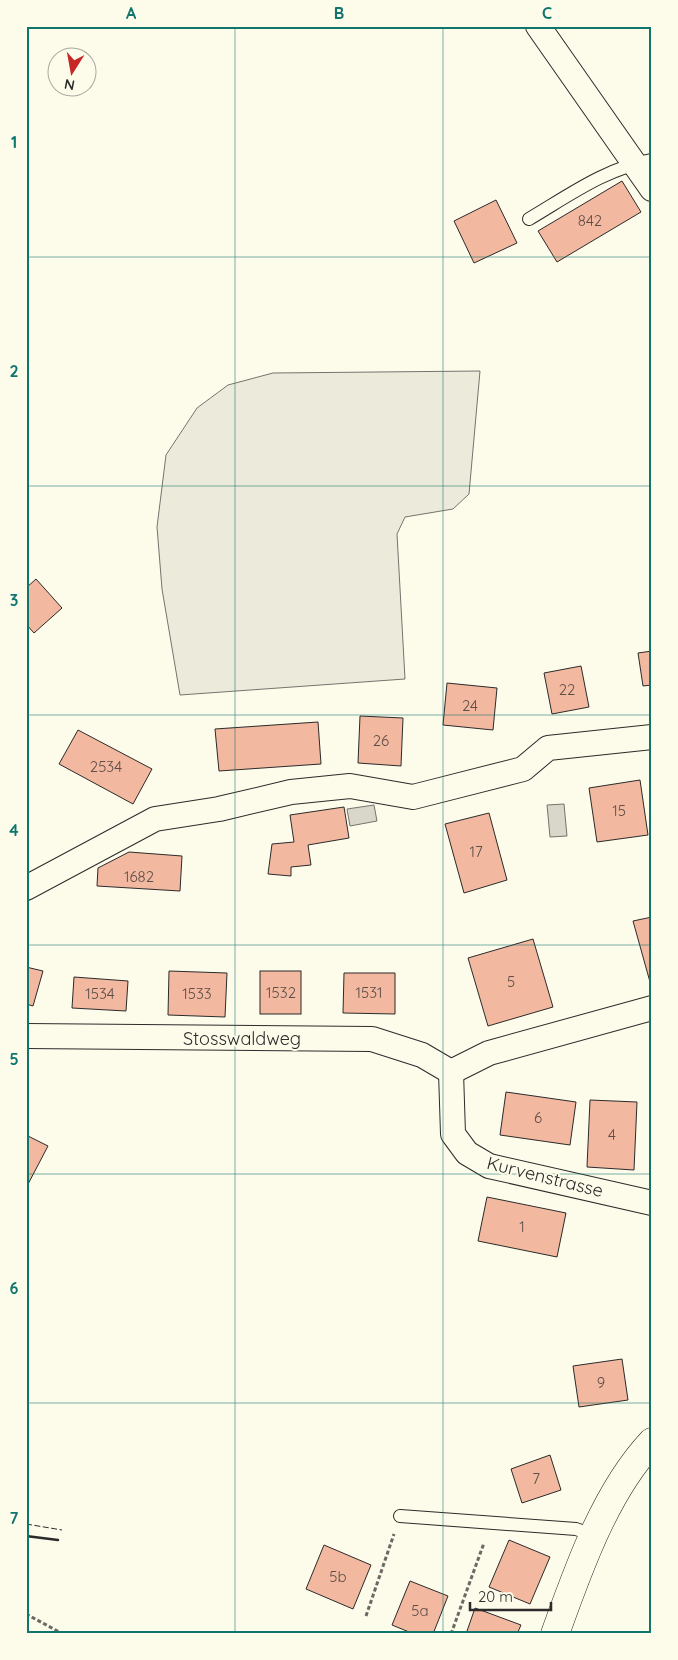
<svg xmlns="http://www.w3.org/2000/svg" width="678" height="1660" font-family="Quicksand,sans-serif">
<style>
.green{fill:#ecebdb;stroke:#74746e}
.water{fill:#d8d7c9;stroke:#74746e}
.building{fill:#f2b8a0;stroke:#2b2b2b}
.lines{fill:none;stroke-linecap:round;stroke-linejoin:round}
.service-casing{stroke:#2b2b2b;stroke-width:14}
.minor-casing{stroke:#2b2b2b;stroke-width:26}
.tertiary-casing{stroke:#2b2b2b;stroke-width:29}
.path{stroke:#6a6964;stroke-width:3;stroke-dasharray:4 2.5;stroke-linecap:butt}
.service{stroke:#fdfbea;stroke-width:12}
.minor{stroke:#fdfbea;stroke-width:24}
.tertiary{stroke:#fdfbea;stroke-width:28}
.fence{stroke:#2b2b2b;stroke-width:1;stroke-dasharray:6 2.5;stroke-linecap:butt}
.wall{stroke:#2b2b2b;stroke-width:2.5}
.grid{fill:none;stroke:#0f766e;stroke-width:1;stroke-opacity:0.55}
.labels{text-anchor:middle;stroke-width:4;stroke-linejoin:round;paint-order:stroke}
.number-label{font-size:15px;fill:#5d4e48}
.street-label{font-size:18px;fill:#2b2b2b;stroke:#fdfbea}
.neatline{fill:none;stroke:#0f766e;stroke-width:2}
.grid-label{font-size:16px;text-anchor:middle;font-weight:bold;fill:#0f766e}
</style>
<rect width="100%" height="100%" fill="#fdfbea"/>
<polygon class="green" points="480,371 469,494 453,509 405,517 397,534 405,679 180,695 162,589 157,527 166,455 197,408 228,385 273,373"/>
<g class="water">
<polygon points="564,804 567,836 550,837 547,805"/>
<polygon points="374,805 377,821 350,826 347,809"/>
</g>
<g class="building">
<polygon points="622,181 641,212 557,262 538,231"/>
<polygon points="496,200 517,243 474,263 454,221"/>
<polygon points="36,579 62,608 34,633 26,624 26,588"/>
<polygon points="652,651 652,685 643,686 638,653"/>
<polygon points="581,666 589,707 552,714 544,673"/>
<polygon points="447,683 497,688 493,730 443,725"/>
<polygon points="360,716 403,718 401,766 358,763"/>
<polygon points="318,722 321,764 219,771 215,729"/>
<polygon points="78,730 152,769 133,804 59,764"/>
<polygon points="640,780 648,835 597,842 589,788"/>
<polygon points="344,807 349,838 308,845 311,865 291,867 291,876 268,874 272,844 294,842 290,815"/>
<polygon points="489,813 507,880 464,893 445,824"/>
<polygon points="129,852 182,856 180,891 97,886 98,868"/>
<polygon points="652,917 652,982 650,982 633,921"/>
<polygon points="533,939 553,1007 488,1026 468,958"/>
<polygon points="26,967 43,971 33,1006 26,1004"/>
<polygon points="169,971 227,973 225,1017 168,1015"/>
<rect x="260" y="971" width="41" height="43"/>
<polygon points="344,973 395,973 395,1014 343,1013"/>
<polygon points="74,977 128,981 126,1011 72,1008"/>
<polygon points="506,1092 576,1102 570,1145 500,1135"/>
<polygon points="590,1100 637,1102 634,1170 587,1167"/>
<polygon points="26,1135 48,1146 26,1188"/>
<polygon points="487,1197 566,1213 557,1257 478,1241"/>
<polygon points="622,1359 628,1400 579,1407 573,1366"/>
<polygon points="550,1455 561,1490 522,1503 511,1469"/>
<polygon points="509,1540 550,1557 530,1604 489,1587"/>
<polygon points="324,1545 371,1565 353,1609 306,1589"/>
<polygon points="410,1581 448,1596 433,1634 414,1634 392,1625"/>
<polygon points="475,1608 521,1625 517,1634 466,1634"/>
</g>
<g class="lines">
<defs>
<g id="service">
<path d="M529,219C568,196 606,168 652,160"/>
<polyline points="400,1516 576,1529 593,1535"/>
</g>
<g id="minor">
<polyline points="538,26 652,189"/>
<polyline points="26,888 155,819 219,809 291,792 350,786 413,797 523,769 548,748 652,737"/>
<polyline points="26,1036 372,1039 422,1055 451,1072"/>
<polyline points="451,1072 453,1134 467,1153 489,1166 652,1203"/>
<polyline points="451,1072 489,1053 652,1008"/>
</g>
<path id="tertiary" d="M555,1634C578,1570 605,1492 652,1442"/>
</defs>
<use href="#service" class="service-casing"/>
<use href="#minor" class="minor-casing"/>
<use href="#tertiary" class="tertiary-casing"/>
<g class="path">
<polyline points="26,1614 63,1634"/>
<polyline points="366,1616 394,1534"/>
<polyline points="451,1634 484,1543"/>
</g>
<use href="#service" class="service"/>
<use href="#minor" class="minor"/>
<use href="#tertiary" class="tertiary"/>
<polyline class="fence" points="26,1524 62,1530"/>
<polyline class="wall" points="26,1536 58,1540"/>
</g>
<path class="grid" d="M235,26V1634M443,26V1634M26,257H652M26,486H652M26,715H652M26,945H652M26,1174H652M26,1403H652"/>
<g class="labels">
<g class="number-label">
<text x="590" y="226">842</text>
<text x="567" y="695">22</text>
<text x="470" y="711">24</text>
<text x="381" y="746">26</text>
<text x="106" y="772">2534</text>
<text x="619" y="816">15</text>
<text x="476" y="857">17</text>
<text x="139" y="882">1682</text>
<text x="511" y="987">5</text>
<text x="281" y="998">1532</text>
<text x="369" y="998">1531</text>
<text x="100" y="999">1534</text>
<text x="197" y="999">1533</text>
<text x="538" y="1123">6</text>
<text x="612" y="1140">4</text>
<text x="522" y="1232">1</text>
<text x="601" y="1388">9</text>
<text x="536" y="1484">7</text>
<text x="338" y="1582">5b</text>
<text x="420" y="1616">5a</text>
</g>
<g class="street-label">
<text x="242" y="1045">Stosswaldweg</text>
<text transform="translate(545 1177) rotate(14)" y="6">Kurvenstrasse</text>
</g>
</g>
<rect width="678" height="1660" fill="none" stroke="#fdfbea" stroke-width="55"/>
<g transform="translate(72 72) rotate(191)"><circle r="24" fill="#fdfbea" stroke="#a9a89e"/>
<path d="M0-4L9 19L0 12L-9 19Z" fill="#c62828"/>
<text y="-8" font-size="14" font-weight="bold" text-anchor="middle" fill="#2b2b2b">N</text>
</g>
<path d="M470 1602v8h81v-8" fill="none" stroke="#2b2b2b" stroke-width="2.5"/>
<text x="478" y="1602" font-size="15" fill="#2b2b2b" stroke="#fdfbea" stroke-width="4" paint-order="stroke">20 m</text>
<rect x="28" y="28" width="622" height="1604" class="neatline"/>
<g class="grid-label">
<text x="131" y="19">A</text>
<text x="339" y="19">B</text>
<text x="547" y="19">C</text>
<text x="14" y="148">1</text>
<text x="14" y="377">2</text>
<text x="14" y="606">3</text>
<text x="14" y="836">4</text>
<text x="14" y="1065">5</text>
<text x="14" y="1294">6</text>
<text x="14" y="1524">7</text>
</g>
</svg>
